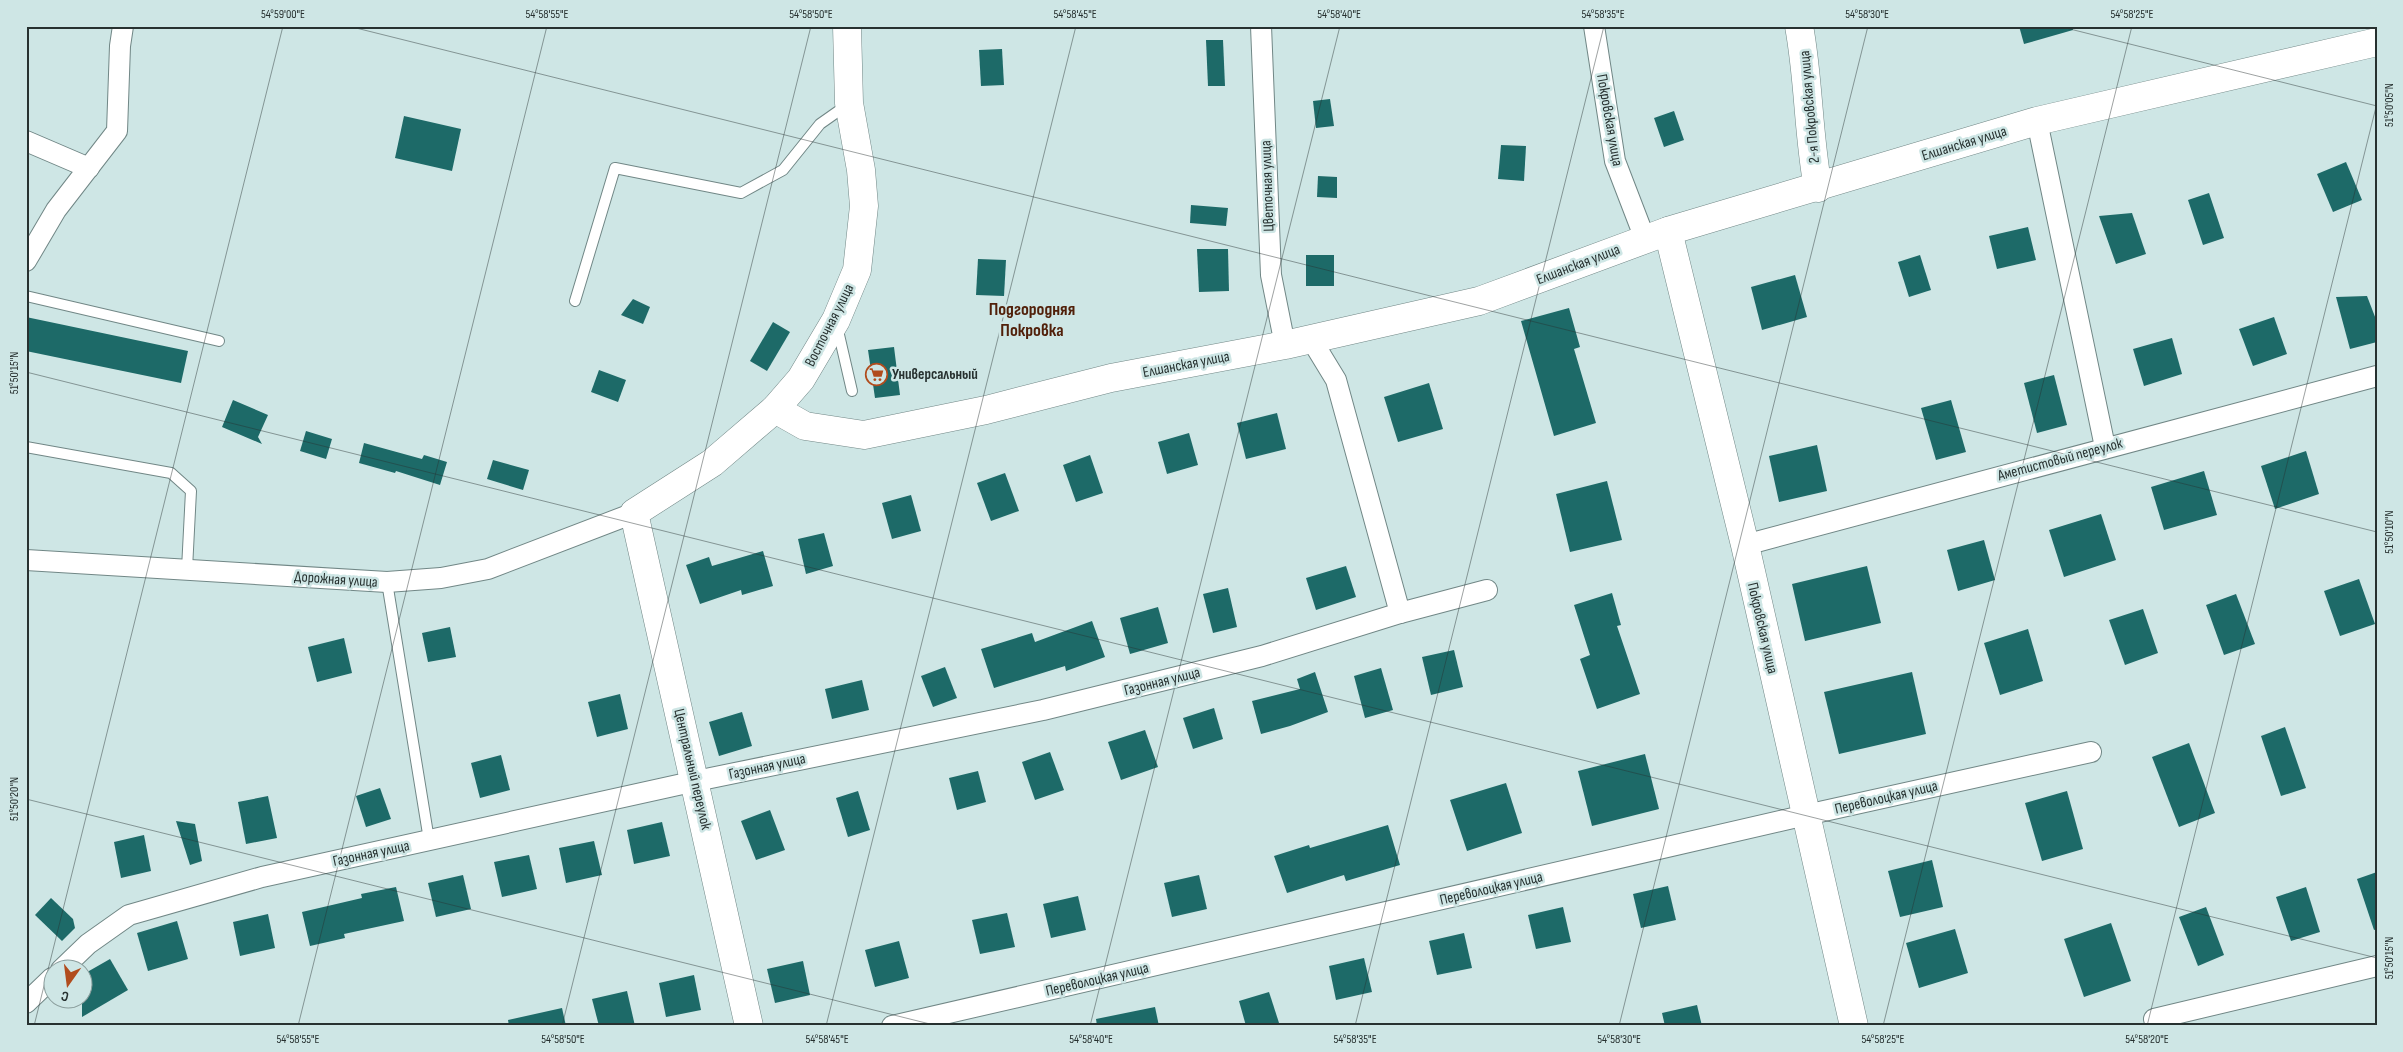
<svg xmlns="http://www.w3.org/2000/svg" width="2403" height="1052" font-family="'Sofia Sans Condensed',sans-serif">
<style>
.building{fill:#1d6a68}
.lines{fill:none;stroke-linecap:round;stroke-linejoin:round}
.lane-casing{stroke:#718786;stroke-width:12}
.street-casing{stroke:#718786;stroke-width:22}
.secondary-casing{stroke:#718786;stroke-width:29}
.lane{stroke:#fff;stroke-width:10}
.street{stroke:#fff;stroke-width:20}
.secondary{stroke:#fff;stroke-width:28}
.ticks{fill:none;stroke:#273130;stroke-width:1;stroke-opacity:0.45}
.labels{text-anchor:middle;stroke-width:5;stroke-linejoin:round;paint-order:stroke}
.street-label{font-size:15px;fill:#273130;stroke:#cee6e5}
.poi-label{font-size:15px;font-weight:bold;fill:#273130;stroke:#cee6e5;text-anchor:start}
.quarter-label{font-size:18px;font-weight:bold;fill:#51200a;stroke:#cee6e5}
.neatline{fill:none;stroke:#273130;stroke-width:2}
.ticks-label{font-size:12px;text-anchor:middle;fill:#273130}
</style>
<rect width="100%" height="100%" fill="#cee6e5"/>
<g class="building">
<polygon points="2019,26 2072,26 2073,30 2024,44"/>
<polygon points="1206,40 1223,40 1225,86 1208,86"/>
<polygon points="1002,49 1004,85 981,86 979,50"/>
<polygon points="1330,99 1334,126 1316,128 1313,101"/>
<polygon points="1674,111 1684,140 1664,147 1654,118"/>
<polygon points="404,116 461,129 452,171 395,158"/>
<polygon points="1501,145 1526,146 1524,181 1498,179"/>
<polygon points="2346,162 2362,200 2333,212 2317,174"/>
<polygon points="1318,176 1337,177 1337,198 1317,197"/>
<polygon points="2209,193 2224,238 2203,245 2188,200"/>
<polygon points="1191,205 1228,208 1226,226 1190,223"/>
<polygon points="2132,213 2146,254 2116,264 2099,216"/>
<polygon points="2028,227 2036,260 1997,269 1989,236"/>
<polygon points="1197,249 1228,249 1229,291 1199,292"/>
<rect x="1306" y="255" width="28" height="31"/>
<polygon points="1920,255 1931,290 1909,297 1898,262"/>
<polygon points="978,259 1006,260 1004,296 976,295"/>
<polygon points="1795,275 1807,317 1762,330 1751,287"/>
<polygon points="2367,296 2377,322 2377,342 2350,349 2336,297"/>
<polygon points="633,299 650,307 643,324 621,315"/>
<polygon points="1569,308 1580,347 1574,349 1596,423 1554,436 1521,321"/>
<polygon points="26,317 188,351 181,383 26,351"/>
<polygon points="2274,317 2287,354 2253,366 2239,329"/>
<polygon points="773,322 790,332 767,371 750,361"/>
<polygon points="2172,338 2182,374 2144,386 2133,349"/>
<polygon points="894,347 900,395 875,398 868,350"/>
<polygon points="599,370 626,380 618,402 591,392"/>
<polygon points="2054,375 2067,425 2037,433 2024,383"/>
<polygon points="1429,383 1443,429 1398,442 1384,397"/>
<polygon points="233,400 268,415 258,437 262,444 222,427"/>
<polygon points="1951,400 1966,452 1936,460 1921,408"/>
<polygon points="1277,413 1286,449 1246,459 1237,423"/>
<polygon points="306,431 332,439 326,459 300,451"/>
<polygon points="1189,433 1198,465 1167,474 1158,442"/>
<polygon points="364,443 422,459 424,455 447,462 440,485 396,471 395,473 359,463"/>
<polygon points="1817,445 1827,491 1779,502 1769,456"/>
<polygon points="2306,451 2319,494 2275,509 2261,466"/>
<polygon points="1090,455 1103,493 1076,502 1063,465"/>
<polygon points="493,460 529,470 523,490 487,479"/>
<polygon points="2204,471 2217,515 2164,530 2151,487"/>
<polygon points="1005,473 1019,511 991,521 977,483"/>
<polygon points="1607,481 1622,540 1570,552 1556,494"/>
<polygon points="911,495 921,531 892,539 882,503"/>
<polygon points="2101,514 2116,560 2064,577 2049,530"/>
<polygon points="824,533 833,566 806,574 798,539"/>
<polygon points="1984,540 1995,580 1958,591 1947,550"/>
<polygon points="763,551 773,586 742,595 741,590 700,604 686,565 709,557 712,566"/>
<polygon points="1346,566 1356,597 1316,610 1306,578"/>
<polygon points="1867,566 1881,623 1805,641 1792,584"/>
<polygon points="2359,579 2375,624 2340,636 2324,591"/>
<polygon points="1228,588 1237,627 1213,633 1203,594"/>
<polygon points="1612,593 1621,625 1617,626 1640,694 1597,709 1580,659 1590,655 1574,605"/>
<polygon points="2236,594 2255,644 2224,655 2206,605"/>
<polygon points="1158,607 1168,643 1130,654 1120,618"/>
<polygon points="2143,609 2158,653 2125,665 2109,620"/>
<polygon points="1092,621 1105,657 1066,671 1065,666 994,688 981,649 1032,633 1035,642"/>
<polygon points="450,627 456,657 428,662 422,633"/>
<polygon points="2028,629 2043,681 2000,695 1984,643"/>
<polygon points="344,638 352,673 317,682 308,647"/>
<polygon points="1454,650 1463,687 1431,695 1422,657"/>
<polygon points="945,667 957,698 933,707 921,676"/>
<polygon points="1381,668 1393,710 1365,718 1354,676"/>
<polygon points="1315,672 1328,712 1290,726 1261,734 1252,701 1300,689 1297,679"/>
<polygon points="1912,672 1926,734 1839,754 1824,692"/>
<polygon points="862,680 869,710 832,719 825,689"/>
<polygon points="620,694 628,729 597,737 588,702"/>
<polygon points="1214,708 1223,739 1193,749 1183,718"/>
<polygon points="742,712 752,746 719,756 709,722"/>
<polygon points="2285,727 2306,788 2281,796 2261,736"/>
<polygon points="1145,730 1158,767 1121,780 1108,742"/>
<polygon points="2189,743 2215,813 2179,827 2152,757"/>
<polygon points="1050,752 1064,790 1035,800 1022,762"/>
<polygon points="1645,754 1659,809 1592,826 1578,771"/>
<polygon points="501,755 510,790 480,798 471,763"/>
<polygon points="978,771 986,802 957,810 949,778"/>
<polygon points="1506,783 1522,833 1467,851 1450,800"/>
<polygon points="380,788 391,819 366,827 356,796"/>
<polygon points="858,791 870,830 848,837 836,798"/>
<polygon points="2067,791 2083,849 2042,861 2025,803"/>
<polygon points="268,796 277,838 246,844 238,802"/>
<polygon points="770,810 785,850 756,860 741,821"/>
<polygon points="176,821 195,824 202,861 190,865"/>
<polygon points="662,822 670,856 634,864 627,830"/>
<polygon points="1388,825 1400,865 1346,881 1344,875 1287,893 1274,856 1309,845 1310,848"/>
<polygon points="144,835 151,871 121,878 114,842"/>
<polygon points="594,841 602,875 566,883 559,848"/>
<polygon points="529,855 537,889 502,897 494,862"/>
<polygon points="1932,860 1943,907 1900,917 1888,871"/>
<polygon points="2377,872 2377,929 2374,930 2357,879"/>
<polygon points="463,875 471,909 436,917 428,883"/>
<polygon points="1199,875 1207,909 1172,917 1164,883"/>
<polygon points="1668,886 1676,920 1641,928 1633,894"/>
<polygon points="396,887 404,921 344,934 345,938 310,946 302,912 362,898 361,894"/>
<polygon points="2306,887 2320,932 2291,941 2276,897"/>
<polygon points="1078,896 1086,930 1051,938 1043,904"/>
<polygon points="51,898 73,919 75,928 62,941 35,915"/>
<polygon points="1563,907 1571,942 1536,949 1528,915"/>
<polygon points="2206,907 2224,955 2198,966 2179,917"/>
<polygon points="1007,913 1015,947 980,954 972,920"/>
<polygon points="268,914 275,948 240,956 233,922"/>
<polygon points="177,921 188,959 148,971 137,933"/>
<polygon points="2111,923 2131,981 2084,997 2064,939"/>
<polygon points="1955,929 1968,973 1919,988 1906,943"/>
<polygon points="1464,933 1472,968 1437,975 1429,941"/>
<polygon points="899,941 909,978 875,987 865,950"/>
<polygon points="1364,958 1372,992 1336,1000 1329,966"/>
<polygon points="110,959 128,990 82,1017 82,975"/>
<polygon points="803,961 810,995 775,1003 767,969"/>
<polygon points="694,975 701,1010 666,1017 659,983"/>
<polygon points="627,991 635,1026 599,1026 592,999"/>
<polygon points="1269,992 1280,1026 1246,1026 1239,1001"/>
<polygon points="1697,1005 1702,1026 1665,1026 1662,1013"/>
<polygon points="1155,1007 1159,1026 1097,1026 1096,1019"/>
<polygon points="562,1008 566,1026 509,1026 508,1020"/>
</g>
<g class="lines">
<defs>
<g id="lane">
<polyline points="26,296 219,341"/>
<polyline points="575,301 615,168 741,193 783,170 820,124 847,105"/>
<polyline points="837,326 852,391"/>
<polyline points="26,447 171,473 191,491 187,569"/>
<polyline points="387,582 429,840"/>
</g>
<g id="street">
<polyline points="1261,26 1271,275 1285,345"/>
<polyline points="1594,26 1615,161 1645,239"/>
<polyline points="2037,121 2105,447"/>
<polyline points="26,141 89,168"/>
<polyline points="26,261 56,210 117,131 120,46 123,26"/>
<polyline points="1311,339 1336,380 1400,613"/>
<polyline points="1745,545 2377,376"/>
<polyline points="26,560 387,582 441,578 488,569 634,513"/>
<polyline points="61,970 88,944 129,915 262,877 696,781 1043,710 1262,656 1400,613 1487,590"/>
<polyline points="26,1003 52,978"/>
<polyline points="892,1026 1806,815 2091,752"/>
<polyline points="2156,1026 2154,1019 2377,966"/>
</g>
<g id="secondary">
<path d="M1799,26C1809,80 1808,134 1818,188"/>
<polyline points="1668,231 1745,545 1854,1026"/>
<polyline points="775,409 805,426 864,435 986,410 1111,378 1285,345 1479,301 1668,231 2037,121 2377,42"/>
<polyline points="749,1026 634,513 712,463 775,409 801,379 836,320 857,270 864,206 861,170 849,103 847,26"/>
</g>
</defs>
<use href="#lane" class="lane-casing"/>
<use href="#street" class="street-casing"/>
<use href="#secondary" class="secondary-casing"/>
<use href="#lane" class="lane"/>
<use href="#street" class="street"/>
<use href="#secondary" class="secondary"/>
</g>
<path class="ticks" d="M348,26L2377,532M2058,26L2377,106M26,372L2377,958M26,799L938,1026M34,1026L283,26M298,1026L547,26M562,1026L811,26M826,1026L1076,26M1090,1026L1340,26M1355,1026L1604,26M1619,1026L1868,26M1883,1026L2132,26M2147,1026L2377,103"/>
<defs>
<symbol id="supermarket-ring" viewBox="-11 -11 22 22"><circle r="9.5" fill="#cee6e5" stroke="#b14c1d" stroke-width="1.5"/><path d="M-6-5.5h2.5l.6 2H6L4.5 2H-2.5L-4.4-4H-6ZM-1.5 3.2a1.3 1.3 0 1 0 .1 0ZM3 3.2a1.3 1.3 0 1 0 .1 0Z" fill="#b14c1d"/></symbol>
</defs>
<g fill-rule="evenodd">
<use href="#supermarket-ring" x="864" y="362" width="25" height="25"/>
</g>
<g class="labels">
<g class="street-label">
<text transform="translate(1809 107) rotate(-95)" y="5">2-я Покровская улица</text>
<text transform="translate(1610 120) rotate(80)" y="5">Покровская улица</text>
<text transform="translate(1964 143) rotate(-17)" y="5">Елшанская улица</text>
<text transform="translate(1267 186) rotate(-92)" y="5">Цветочная улица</text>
<text transform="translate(1578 264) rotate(-21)" y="5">Елшанская улица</text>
<text transform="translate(829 325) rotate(-63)" y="5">Восточная улица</text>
<text transform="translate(1186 364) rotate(-11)" y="5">Елшанская улица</text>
<text transform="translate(2060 459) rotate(-15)" y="5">Аметистовый переулок</text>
<text transform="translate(336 579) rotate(4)" y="5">Дорожная улица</text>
<text transform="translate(1763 628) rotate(77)" y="5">Покровская улица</text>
<text transform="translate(1162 681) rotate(-14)" y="5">Газонная улица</text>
<text transform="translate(767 766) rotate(-12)" y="5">Газонная улица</text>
<text transform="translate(693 769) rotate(77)" y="5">Центральный переулок</text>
<text transform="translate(1886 797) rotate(-13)" y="5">Переволоцкая улица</text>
<text transform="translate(371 853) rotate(-12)" y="5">Газонная улица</text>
<text transform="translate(1491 888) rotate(-13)" y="5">Переволоцкая улица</text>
<text transform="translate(1097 979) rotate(-13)" y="5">Переволоцкая улица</text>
</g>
<g class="poi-label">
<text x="892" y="379">Универсальный</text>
</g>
<g class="quarter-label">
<text x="1032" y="315">Подгородняя<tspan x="1032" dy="21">Покровка</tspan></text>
</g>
</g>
<rect width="2403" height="1052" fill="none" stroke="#cee6e5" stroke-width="55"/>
<g transform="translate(68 984) rotate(194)"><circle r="24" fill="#cee6e5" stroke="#8b9e9d"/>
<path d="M0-4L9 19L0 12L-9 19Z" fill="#b14c1d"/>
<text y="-8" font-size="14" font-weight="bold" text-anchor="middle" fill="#273130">С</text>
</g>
<rect x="28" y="28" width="2348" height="996" class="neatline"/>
<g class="ticks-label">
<text x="283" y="18">54°59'00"E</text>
<text x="547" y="18">54°58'55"E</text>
<text x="811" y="18">54°58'50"E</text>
<text x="1075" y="18">54°58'45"E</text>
<text x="1339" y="18">54°58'40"E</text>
<text x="1603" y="18">54°58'35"E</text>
<text x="1867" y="18">54°58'30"E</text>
<text x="2132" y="18">54°58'25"E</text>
<text transform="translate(2389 105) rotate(-90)" y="4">51°50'05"N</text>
<text transform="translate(14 373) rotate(-90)" y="4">51°50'15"N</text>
<text transform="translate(2389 532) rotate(-90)" y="4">51°50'10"N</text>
<text transform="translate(14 799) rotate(-90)" y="4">51°50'20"N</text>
<text transform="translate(2389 958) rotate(-90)" y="4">51°50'15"N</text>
<text x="298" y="1043">54°58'55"E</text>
<text x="563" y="1043">54°58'50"E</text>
<text x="827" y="1043">54°58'45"E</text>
<text x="1091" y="1043">54°58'40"E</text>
<text x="1355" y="1043">54°58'35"E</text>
<text x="1619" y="1043">54°58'30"E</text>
<text x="1883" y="1043">54°58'25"E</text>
<text x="2147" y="1043">54°58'20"E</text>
</g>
</svg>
